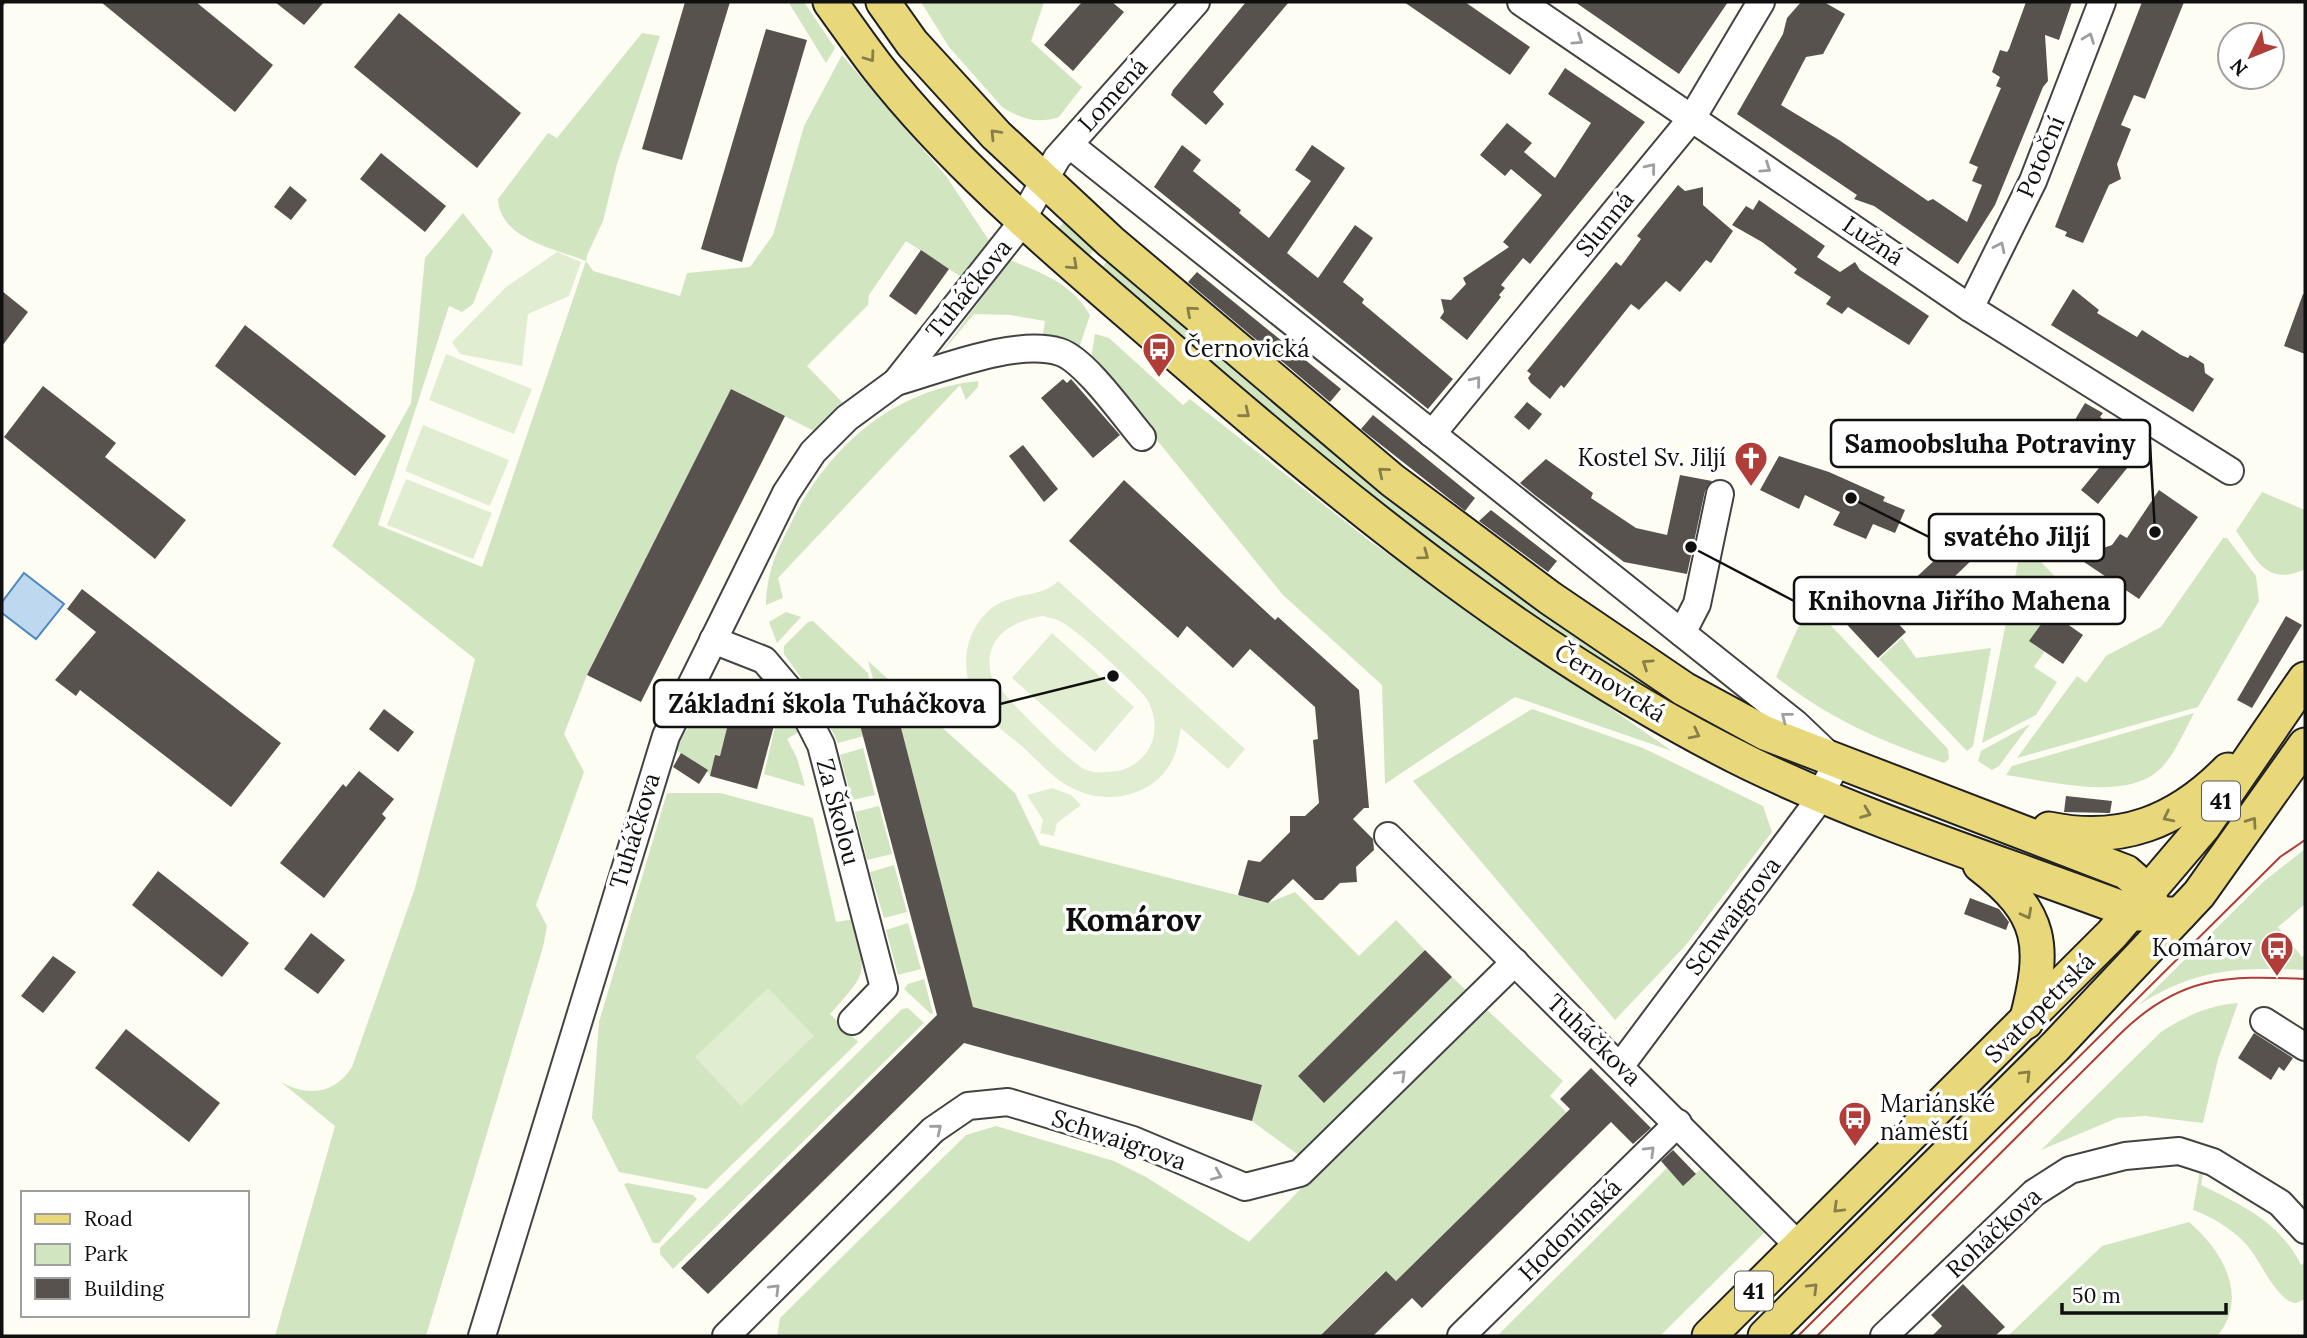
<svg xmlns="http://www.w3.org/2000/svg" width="2307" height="1338" font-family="Lora,serif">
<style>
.green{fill:#d0e5c0}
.pitch{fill:#e1edd1;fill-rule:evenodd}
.water{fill:#bed8ef;stroke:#4e86be;stroke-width:2}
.building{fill:#57524d}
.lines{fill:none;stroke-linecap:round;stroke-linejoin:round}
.minor-casing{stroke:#434343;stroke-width:30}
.major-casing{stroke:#212121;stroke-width:37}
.minor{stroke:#fff;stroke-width:26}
.major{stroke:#e8d879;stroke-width:33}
.tram{stroke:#b03d38;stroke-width:2}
.rail{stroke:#b03d38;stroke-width:5}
.oneway{stroke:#9f9f9f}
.oneway2{stroke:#877e4a}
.labels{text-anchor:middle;stroke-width:7;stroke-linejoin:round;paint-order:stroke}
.shield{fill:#fff;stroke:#585858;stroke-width:2}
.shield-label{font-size:23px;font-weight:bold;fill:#101010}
.street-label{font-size:24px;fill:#101010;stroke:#fff}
.poi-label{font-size:24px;fill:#101010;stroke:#fff;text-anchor:start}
.district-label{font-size:32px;font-weight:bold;fill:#101010;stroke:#fff}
.leader{fill:none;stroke:#101010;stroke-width:2.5}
.callout-dot{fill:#101010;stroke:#fff;stroke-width:2.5}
.callout{fill:#fff;stroke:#101010;stroke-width:2.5}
.callout-label{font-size:26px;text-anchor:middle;font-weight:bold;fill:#101010}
</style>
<rect width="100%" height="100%" fill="#fefdf4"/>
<g class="green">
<polygon points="792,2 804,2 835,48 826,63 789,3"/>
<path d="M921,2H1044L1031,41L1082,87L1059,117C1037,124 1021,119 1002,107L949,47Z"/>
<path d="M642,33L660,36L617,164L603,221L587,255L586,261L593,271L680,296L687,273L750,267L773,235L804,126L842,55L946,176L990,242L963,278L906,241L869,295L868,305L807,366L843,403L814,431L731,389L587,675L564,734L584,772L536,905L547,926L543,947L426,1336H275L335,1126L281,1082C308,1097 335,1094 352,1067L415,888L475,659L332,546L411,403L425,258L463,213L493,251L473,304L462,312L449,306L378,525L482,567L586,261C554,248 500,239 498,199L548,133L557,138Z"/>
<polygon points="1064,222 1096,248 1086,259 1057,230"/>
<polygon points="1110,257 1759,744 1759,748 1756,751 1689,718 1529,614 1430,543 1329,464 1100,270"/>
<path d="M1010,260C1042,273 1072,283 1090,315L1078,351L1043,334L1045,321L1010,315L974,314L938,357Z"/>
<polygon points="1095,334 1109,338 1183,405 1190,399 1371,542 1672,751 1515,697 1385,784 1382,685 1283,595 1091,359"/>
<path d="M978,381V387L966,400L960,385L778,578L783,598L766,605C767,569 777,551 793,519C830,446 893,390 978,381Z"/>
<path d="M2262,492L2305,510L2304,570C2265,586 2257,559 2236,531Z"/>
<polygon points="2223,538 2227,538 2256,576 2259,601 2198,707 2017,758 2077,676 2086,683 2106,656 2161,627"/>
<polygon points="2022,542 2068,590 2069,597 2057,589 2047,604 2050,612 2030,641 2045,651 2034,667 2057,682 2036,715 1982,743"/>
<path d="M1808,605L1817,611L1948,749L1949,759L1944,763C1880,741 1830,719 1776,677Z"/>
<polygon points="786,612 801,617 777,643 769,622"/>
<polygon points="813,621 868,673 872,694 835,696 811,692 784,654 784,646 808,622"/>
<polygon points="1902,638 1916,658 1991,648 1973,746 1967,751 1879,659"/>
<path d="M868,661L1015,793L1040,845L1268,903L1295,892L1359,956L1396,920L1425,950L1298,1076L1324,1102L1452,977L1563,1081L1550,1096L1567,1113L1396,1281L1385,1271L1320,1336H777L780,1318L966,1135L996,1126L1114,1161L1146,1177L1249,1242L1319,1170L1252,1121L1262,1085L973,1007L898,716L861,725L864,736L838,743L826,719C843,703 873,704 895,708L889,698L878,696Z"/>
<path d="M735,696L720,756L715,755L712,767L716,769L714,777L676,750C690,720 704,706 735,696Z"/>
<polygon points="1532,709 1643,748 1763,806 1772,832 1685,946 1615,1020 1413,781"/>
<polygon points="790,710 802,730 787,739 797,758 805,786 764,774 776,723 786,723 787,711"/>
<path d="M2194,713C2185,730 2176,751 2164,765C2131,804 2049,781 2006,775L2012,766Z"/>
<polygon points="2030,724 1999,766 1992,770 1978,761 1981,751"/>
<polygon points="863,748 875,795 852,800 840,755"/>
<path d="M667,793H720L813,818L836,922L854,919C865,977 870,969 830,1014L858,1042L707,1189L619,1172L592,1118L599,1022Z"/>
<polygon points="879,806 892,854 867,860 855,812"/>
<path d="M2305,849V904L2278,927L2302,957L2305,955V970C2240,967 2195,968 2139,1005L2263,882Z"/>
<polygon points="894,865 907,912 884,918 870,872"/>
<polygon points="908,923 921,969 898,975 886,930"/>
<polygon points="924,979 933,1013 931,1014 904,989 908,984"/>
<path d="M2238,1003L2218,1059L2203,1123L2145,1116L2117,1118L2041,1150L2161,1032C2186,1016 2209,1005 2238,1003Z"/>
<polygon points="908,1008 924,1023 673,1269 660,1254 660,1248 902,1009"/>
<polygon points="1705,1165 1769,1228 1660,1336 1497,1336 1667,1168 1683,1185"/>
<path d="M2200,1170L2203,1174L2201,1185C2242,1205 2280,1222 2301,1265L2305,1263V1299L2296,1303C2276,1302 2259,1256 2244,1242C2229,1227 2212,1217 2193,1210Z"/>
<polygon points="627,1183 693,1195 697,1199 659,1243 653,1243 624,1184"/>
<path d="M2189,1222C2222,1250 2250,1297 2217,1336H2008L2102,1246Z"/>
</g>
<g class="pitch">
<polygon points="557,252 581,262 569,296 528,314 522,366 460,354 452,342 506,287"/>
<polygon points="446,354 532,389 514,434 429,400"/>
<polygon points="423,425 509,460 490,506 405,471"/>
<polygon points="406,479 492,513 473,559 387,525"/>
<path d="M1058,581L1245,749L1228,769L1181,728C1179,736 1178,746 1175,754C1159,797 1105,808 1068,786C1052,777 1038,761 1024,748C1006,733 983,717 973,695C964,675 963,648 975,628C999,585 1038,603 1058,581ZM1043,616C1050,618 1058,619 1063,623C1076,629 1138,686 1146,698C1157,715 1158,737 1146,753C1135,767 1123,772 1105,772C1099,773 1090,772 1084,769C1070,762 995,689 991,675C982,638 1013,620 1043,616Z"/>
<polygon points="1052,633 1134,707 1095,752 1012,678"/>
<polygon points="1052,788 1071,795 1081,805 1057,823 1054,836 1040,833 1043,820 1027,795"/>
<polygon points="768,988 814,1036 741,1106 695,1057"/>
</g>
<polygon class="water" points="24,573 64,604 36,639 2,613 2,602"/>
<g class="building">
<polygon points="101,2 196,2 273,65 235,112"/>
<polygon points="275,2 324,2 304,25"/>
<polygon points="685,2 730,2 682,160 642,149"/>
<polygon points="1082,2 1112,2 1124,12 1073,71 1044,45"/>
<polygon points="1246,2 1289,2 1213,92 1224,104 1206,125 1171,95 1173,90"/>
<polygon points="1404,2 1465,2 1530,47 1510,75"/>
<polygon points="1575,2 1728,2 1679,74"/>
<polygon points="1801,2 1824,2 1845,14 1823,54 1806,57 1781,105 1839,140 1928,201 1933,199 1967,222 1982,185 1972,181 1978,167 1969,163 2001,88 1996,86 2000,77 1992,72 2000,50 2007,52 2009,49 2026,2 2072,2 2059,40 2045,35 2048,81 2043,87 1995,205 1958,264 1874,206 1854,199 1857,195 1737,114 1783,34 1787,18"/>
<polygon points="2142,2 2184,2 2145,99 2134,95 2121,125 2131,129 2117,164 2121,179 2109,185 2083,243 2065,236 2067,232 2055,227"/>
<polygon points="399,13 521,113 477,168 354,67"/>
<polygon points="766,29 807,40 742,262 701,249"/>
<polygon points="1565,68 1645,122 1530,264 1523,258 1501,285 1505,288 1499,295 1501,297 1467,340 1440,318 1444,312 1441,299 1451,300 1466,284 1463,278 1509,247 1503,242 1542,195 1511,169 1505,176 1480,155 1507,123 1532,143 1524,152 1555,178 1591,123 1548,94"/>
<polygon points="1182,145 1201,160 1193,171 1241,210 1239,213 1269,238 1311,181 1295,170 1312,145 1345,168 1287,253 1318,278 1355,225 1373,238 1343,282 1364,299 1362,303 1453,379 1428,409 1154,187"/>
<polygon points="381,153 446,206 425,232 360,179"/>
<polygon points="1678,185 1685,191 1703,187 1703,205 1733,231 1711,263 1706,260 1680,292 1666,281 1639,310 1631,304 1564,388 1561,385 1550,399 1531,383 1528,378 1531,374 1527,371 1616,262 1621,266 1641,239 1637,236"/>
<polygon points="290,186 307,200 291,220 274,207"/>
<polygon points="1759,200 1825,246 1817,257 1840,272 1855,262 1860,270 1929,316 1909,345 1848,307 1842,314 1826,304 1831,297 1794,273 1797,269 1762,242 1732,225 1746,206 1753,210"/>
<polygon points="921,250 949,269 916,315 889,296"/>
<polygon points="1197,272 1341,389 1330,402 1188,282"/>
<polygon points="2073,289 2099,310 2097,313 2137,337 2142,330 2181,355 2188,358 2190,355 2204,364 2205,373 2214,379 2193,412 2051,325"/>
<polygon points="2,291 28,312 2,346"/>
<polygon points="2303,294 2305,295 2305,354 2284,346"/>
<polygon points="245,325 386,436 355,476 215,366"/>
<polygon points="1063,379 1067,383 1071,379 1120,435 1093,458 1041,398"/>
<polygon points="43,386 116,443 105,457 186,520 155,559 4,437"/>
<polygon points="731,389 785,416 641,702 587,675"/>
<polygon points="1527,402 1542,414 1529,430 1514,417"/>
<polygon points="2085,403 2103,413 2100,417 2141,451 2098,504 2081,490 2108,457 2067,433"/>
<polygon points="1373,415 1475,498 1465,511 1361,429"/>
<polygon points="1023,445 1058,489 1044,502 1009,456"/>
<polygon points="1779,456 1829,472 1885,497 1883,501 1905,510 1895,533 1873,524 1866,539 1833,525 1840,512 1805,495 1799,509 1760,490"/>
<polygon points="1546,459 1593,493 1591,498 1636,528 1667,535 1680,475 1712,481 1705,491 1687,574 1624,562 1536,496 1520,483"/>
<polygon points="1124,480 1275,620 1278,617 1359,690 1369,808 1364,808 1353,819 1373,839 1374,850 1356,867 1357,882 1340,883 1323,900 1315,900 1293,879 1268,903 1238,895 1248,860 1260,862 1290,832 1290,816 1305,816 1319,803 1313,740 1318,739 1315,707 1250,649 1233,668 1187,626 1178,638 1069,541"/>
<polygon points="2159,490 2198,517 2139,599 2084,562 2091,552 2112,545 2120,534 2127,538"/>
<polygon points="1491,510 1557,561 1548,572 1479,521"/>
<polygon points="1984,514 2002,531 1925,605 1908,585"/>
<polygon points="1854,576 1906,632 1878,658 1826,602"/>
<polygon points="82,589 281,743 231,807 80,690 76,696 55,680 96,632 67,609"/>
<polygon points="2050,612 2083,635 2063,664 2029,641"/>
<polygon points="2286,616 2302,625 2252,708 2237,700"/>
<polygon points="735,696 779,707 757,789 710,776 715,755 720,756"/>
<polygon points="384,709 414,732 398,752 369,729"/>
<polygon points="898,716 973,1007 1262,1085 1252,1121 964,1043 708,1294 681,1268 937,1015 860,725"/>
<polygon points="681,753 708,770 699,784 673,767"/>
<polygon points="359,771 394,799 382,814 386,818 324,898 280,863 343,784 346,787"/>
<polygon points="2066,796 2112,801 2110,813 2064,812"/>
<polygon points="158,871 249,943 222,977 132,905"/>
<polygon points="1970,898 1999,909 2009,922 2006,930 1964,914"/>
<polygon points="311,933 345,960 318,994 284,969"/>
<polygon points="1425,950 1452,977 1324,1103 1298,1076"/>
<polygon points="53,956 76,972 43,1013 21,996"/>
<polygon points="126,1029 220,1103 189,1142 95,1068"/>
<polygon points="2254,1033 2293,1058 2284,1071 2279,1067 2271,1080 2238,1058"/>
<polygon points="1591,1068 1651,1128 1633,1144 1611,1122 1422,1308 1412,1298 1373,1336 1320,1336 1386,1271 1396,1281 1524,1155 1570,1109 1560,1099"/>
<polygon points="1673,1150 1696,1174 1683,1186 1661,1161"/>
<polygon points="1963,1284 2005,1327 1995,1336 1932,1336 1942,1326 1931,1315"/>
</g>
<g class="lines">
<defs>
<g id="minor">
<polyline points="1521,2 1970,308 2230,471"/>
<polyline points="1070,145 1682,633 1697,604 1720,494"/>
<polyline points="1970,308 2033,181 2102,2"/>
<path d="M896,382C939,370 1016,338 1060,352C1085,360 1124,416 1142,437"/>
<polyline points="1432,434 1692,118 1761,2"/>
<polyline points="713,640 764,660 798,700 821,745 884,988 852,1021"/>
<polyline points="1388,836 1799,1246"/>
<polyline points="2264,1021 2305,1047"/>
<polyline points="1621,1065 1813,808 1837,763 1796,724 1682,633"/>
<polyline points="482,1336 666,736 786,493 813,452 847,418 896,382 1016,230 1057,158 1196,2"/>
<polyline points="726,1336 933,1130 968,1106 1008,1102 1133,1140 1245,1187 1300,1173 1515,962"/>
<polyline points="1461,1336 1678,1123"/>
<polyline points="1884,1336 2034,1193 2070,1170 2125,1156 2179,1151 2213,1162 2280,1203 2305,1230"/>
</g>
<g id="major">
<path d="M830,2C846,24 861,46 878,68C963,176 1073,264 1177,355C1352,507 1542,661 1751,764C1876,824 2009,865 2138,914H2180"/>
<path d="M883,2L912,43L996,135L1111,242L1392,480L1550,598L1684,689L1765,733L2126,872C2147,889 2158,907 2159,934"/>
<path d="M2049,829C2121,844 2177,822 2228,770"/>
<path d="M1980,865C2044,914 2046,946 2026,1022"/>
<polyline points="1709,1336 2112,934 2204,826 2305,679"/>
<polyline points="1765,1336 2055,1047 2199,894 2305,745"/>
</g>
</defs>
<use href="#minor" class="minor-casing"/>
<use href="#major" class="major-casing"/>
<use href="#minor" class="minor"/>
<use href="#major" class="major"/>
<g class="tram">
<polyline points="1798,1336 2280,857 2305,840"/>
<path d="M1817,1336L2120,1034C2179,976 2226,975 2305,979"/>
</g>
<polyline class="rail" points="2,3 3,2"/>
</g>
<defs><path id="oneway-chevron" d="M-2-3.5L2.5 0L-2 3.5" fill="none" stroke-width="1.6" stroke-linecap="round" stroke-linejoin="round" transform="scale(1.75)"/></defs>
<g class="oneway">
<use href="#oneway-chevron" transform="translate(2089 38) rotate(-69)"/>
<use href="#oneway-chevron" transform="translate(1578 40) rotate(34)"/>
<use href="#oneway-chevron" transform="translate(1651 168) rotate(-51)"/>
<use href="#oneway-chevron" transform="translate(1766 168) rotate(34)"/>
<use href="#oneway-chevron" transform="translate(2000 247) rotate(-64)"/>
<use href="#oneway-chevron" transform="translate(1476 381) rotate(-51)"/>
<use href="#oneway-chevron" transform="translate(1786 717) rotate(-142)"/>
<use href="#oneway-chevron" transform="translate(1401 1075) rotate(-44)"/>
<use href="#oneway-chevron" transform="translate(937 1129) rotate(-39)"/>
<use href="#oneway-chevron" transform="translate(1650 1151) rotate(-45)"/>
<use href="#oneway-chevron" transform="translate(1217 1175) rotate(23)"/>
<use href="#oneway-chevron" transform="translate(775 1289) rotate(-45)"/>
</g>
<g class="oneway2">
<use href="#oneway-chevron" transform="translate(870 57) rotate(54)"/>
<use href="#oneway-chevron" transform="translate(995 134) rotate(-134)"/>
<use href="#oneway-chevron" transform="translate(1073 265) rotate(42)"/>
<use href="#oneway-chevron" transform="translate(1191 311) rotate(-139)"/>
<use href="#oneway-chevron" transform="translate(1245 413) rotate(39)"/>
<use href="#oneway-chevron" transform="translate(1383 472) rotate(-140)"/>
<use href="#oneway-chevron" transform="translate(1424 555) rotate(36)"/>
<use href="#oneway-chevron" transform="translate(1647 664) rotate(-146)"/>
<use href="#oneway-chevron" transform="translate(1695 734) rotate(27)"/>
<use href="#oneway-chevron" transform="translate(1866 813) rotate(21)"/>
<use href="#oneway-chevron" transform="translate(2168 817) rotate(154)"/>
<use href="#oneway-chevron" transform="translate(2252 822) rotate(-55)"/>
<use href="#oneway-chevron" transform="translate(2027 914) rotate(62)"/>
<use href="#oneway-chevron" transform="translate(2026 1075) rotate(-45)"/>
<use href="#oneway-chevron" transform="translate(1838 1208) rotate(136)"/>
<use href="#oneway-chevron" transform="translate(1813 1288) rotate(-45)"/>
</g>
<defs>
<symbol id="bus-pin" viewBox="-11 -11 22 30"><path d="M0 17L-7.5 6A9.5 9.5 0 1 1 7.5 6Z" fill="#b03d38" stroke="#fff"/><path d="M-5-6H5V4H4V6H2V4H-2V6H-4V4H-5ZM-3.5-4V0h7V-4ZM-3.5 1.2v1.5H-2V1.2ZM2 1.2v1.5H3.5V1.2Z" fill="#fff"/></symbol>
<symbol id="church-pin" viewBox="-11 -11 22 30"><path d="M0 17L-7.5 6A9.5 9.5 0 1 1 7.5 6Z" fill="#b03d38" stroke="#fff"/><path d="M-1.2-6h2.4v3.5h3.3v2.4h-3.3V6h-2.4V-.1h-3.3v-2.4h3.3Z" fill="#fff"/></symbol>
</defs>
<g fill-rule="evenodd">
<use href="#bus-pin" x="1140" y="330" width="38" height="52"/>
<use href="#church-pin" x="1732" y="439" width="38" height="52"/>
<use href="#bus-pin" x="2258" y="929" width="38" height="52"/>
<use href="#bus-pin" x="1836" y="1099" width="38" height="52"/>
</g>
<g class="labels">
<g class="shield">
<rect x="2202" y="781.5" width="38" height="39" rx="5"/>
<rect x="1735" y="1271.5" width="38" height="39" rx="5"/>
</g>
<g class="shield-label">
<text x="2221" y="809">41</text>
<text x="1754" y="1299">41</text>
</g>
<g class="street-label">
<text transform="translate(1113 95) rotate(-48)" y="8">Lomená</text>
<text transform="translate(2041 157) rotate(-67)" y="8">Potoční</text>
<text transform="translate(1605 224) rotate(-51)" y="8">Slunná</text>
<text transform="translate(1873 241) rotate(34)" y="8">Lužná</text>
<text transform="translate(969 289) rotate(-51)" y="8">Tuháčkova</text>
<text transform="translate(1610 683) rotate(32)" y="8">Černovická</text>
<text transform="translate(838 812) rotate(75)" y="8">Za Školou</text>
<text transform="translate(635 831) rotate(-73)" y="8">Tuháčkova</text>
<text transform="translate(1733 916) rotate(-53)" y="8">Schwaigrova</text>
<text transform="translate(2040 1008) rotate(-45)" y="8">Svatopetrská</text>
<text transform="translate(1594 1040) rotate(44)" y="8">Tuháčkova</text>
<text transform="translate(1119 1140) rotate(19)" y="8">Schwaigrova</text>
<text transform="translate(1570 1230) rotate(-45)" y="8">Hodonínská</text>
<text transform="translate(1994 1233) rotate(-43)" y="8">Roháčkova</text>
</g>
<g class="poi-label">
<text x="1184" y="357">Černovická</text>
<text x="1726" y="466" text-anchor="end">Kostel Sv. Jiljí</text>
<text x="2252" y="956" text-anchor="end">Komárov</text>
<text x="1880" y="1112">Mariánské<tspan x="1880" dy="28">náměstí</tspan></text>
</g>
<g class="district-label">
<text x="1133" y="931">Komárov</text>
</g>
</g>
<path class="leader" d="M2155 532L2150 444M1851 498L1929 537M1691 547L1794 601M1113 676L1000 704"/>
<g class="callout-dot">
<circle cx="2155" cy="532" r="7"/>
<circle cx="1851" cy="498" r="7"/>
<circle cx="1691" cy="547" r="7"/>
<circle cx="1113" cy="676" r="7"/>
</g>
<g class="callout">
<rect x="1831" y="420" width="319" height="47" rx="7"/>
<rect x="1929" y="514" width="175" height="47" rx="7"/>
<rect x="1794" y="577" width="331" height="47" rx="7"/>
<rect x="654" y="680" width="346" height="47" rx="7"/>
</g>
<g class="callout-label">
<text x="1990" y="453">Samoobsluha Potraviny</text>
<text x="2017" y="546">svatého Jiljí</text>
<text x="1959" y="610">Knihovna Jiřího Mahena</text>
<text x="827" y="713">Základní škola Tuháčkova</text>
</g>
<rect width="2307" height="1338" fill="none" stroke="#101010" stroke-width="7"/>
<rect x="21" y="1191" width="228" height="126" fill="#ffffff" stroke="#9f9f9f" stroke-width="2"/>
<rect x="35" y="1214" width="35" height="10" fill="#e8d879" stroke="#9f9f9f" stroke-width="2"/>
<text x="84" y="1226" font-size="21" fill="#101010">Road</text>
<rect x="35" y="1244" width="35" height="21" fill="#d0e5c0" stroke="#9f9f9f" stroke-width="2"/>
<text x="84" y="1261" font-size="21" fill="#101010">Park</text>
<rect x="35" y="1278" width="35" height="21" fill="#57524d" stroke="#9f9f9f" stroke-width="2"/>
<text x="84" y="1296" font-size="21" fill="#101010">Building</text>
<g transform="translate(2251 56) rotate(227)"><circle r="33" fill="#ffffff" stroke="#9f9f9f" stroke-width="2"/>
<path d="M0-5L12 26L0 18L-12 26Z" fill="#b03d38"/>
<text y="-10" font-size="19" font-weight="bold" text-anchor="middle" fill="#101010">N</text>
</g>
<path d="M2062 1303v10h164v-10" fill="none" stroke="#101010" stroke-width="3.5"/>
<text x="2072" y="1303" font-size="21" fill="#101010" stroke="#ffffff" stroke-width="5" paint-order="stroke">50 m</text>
</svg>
